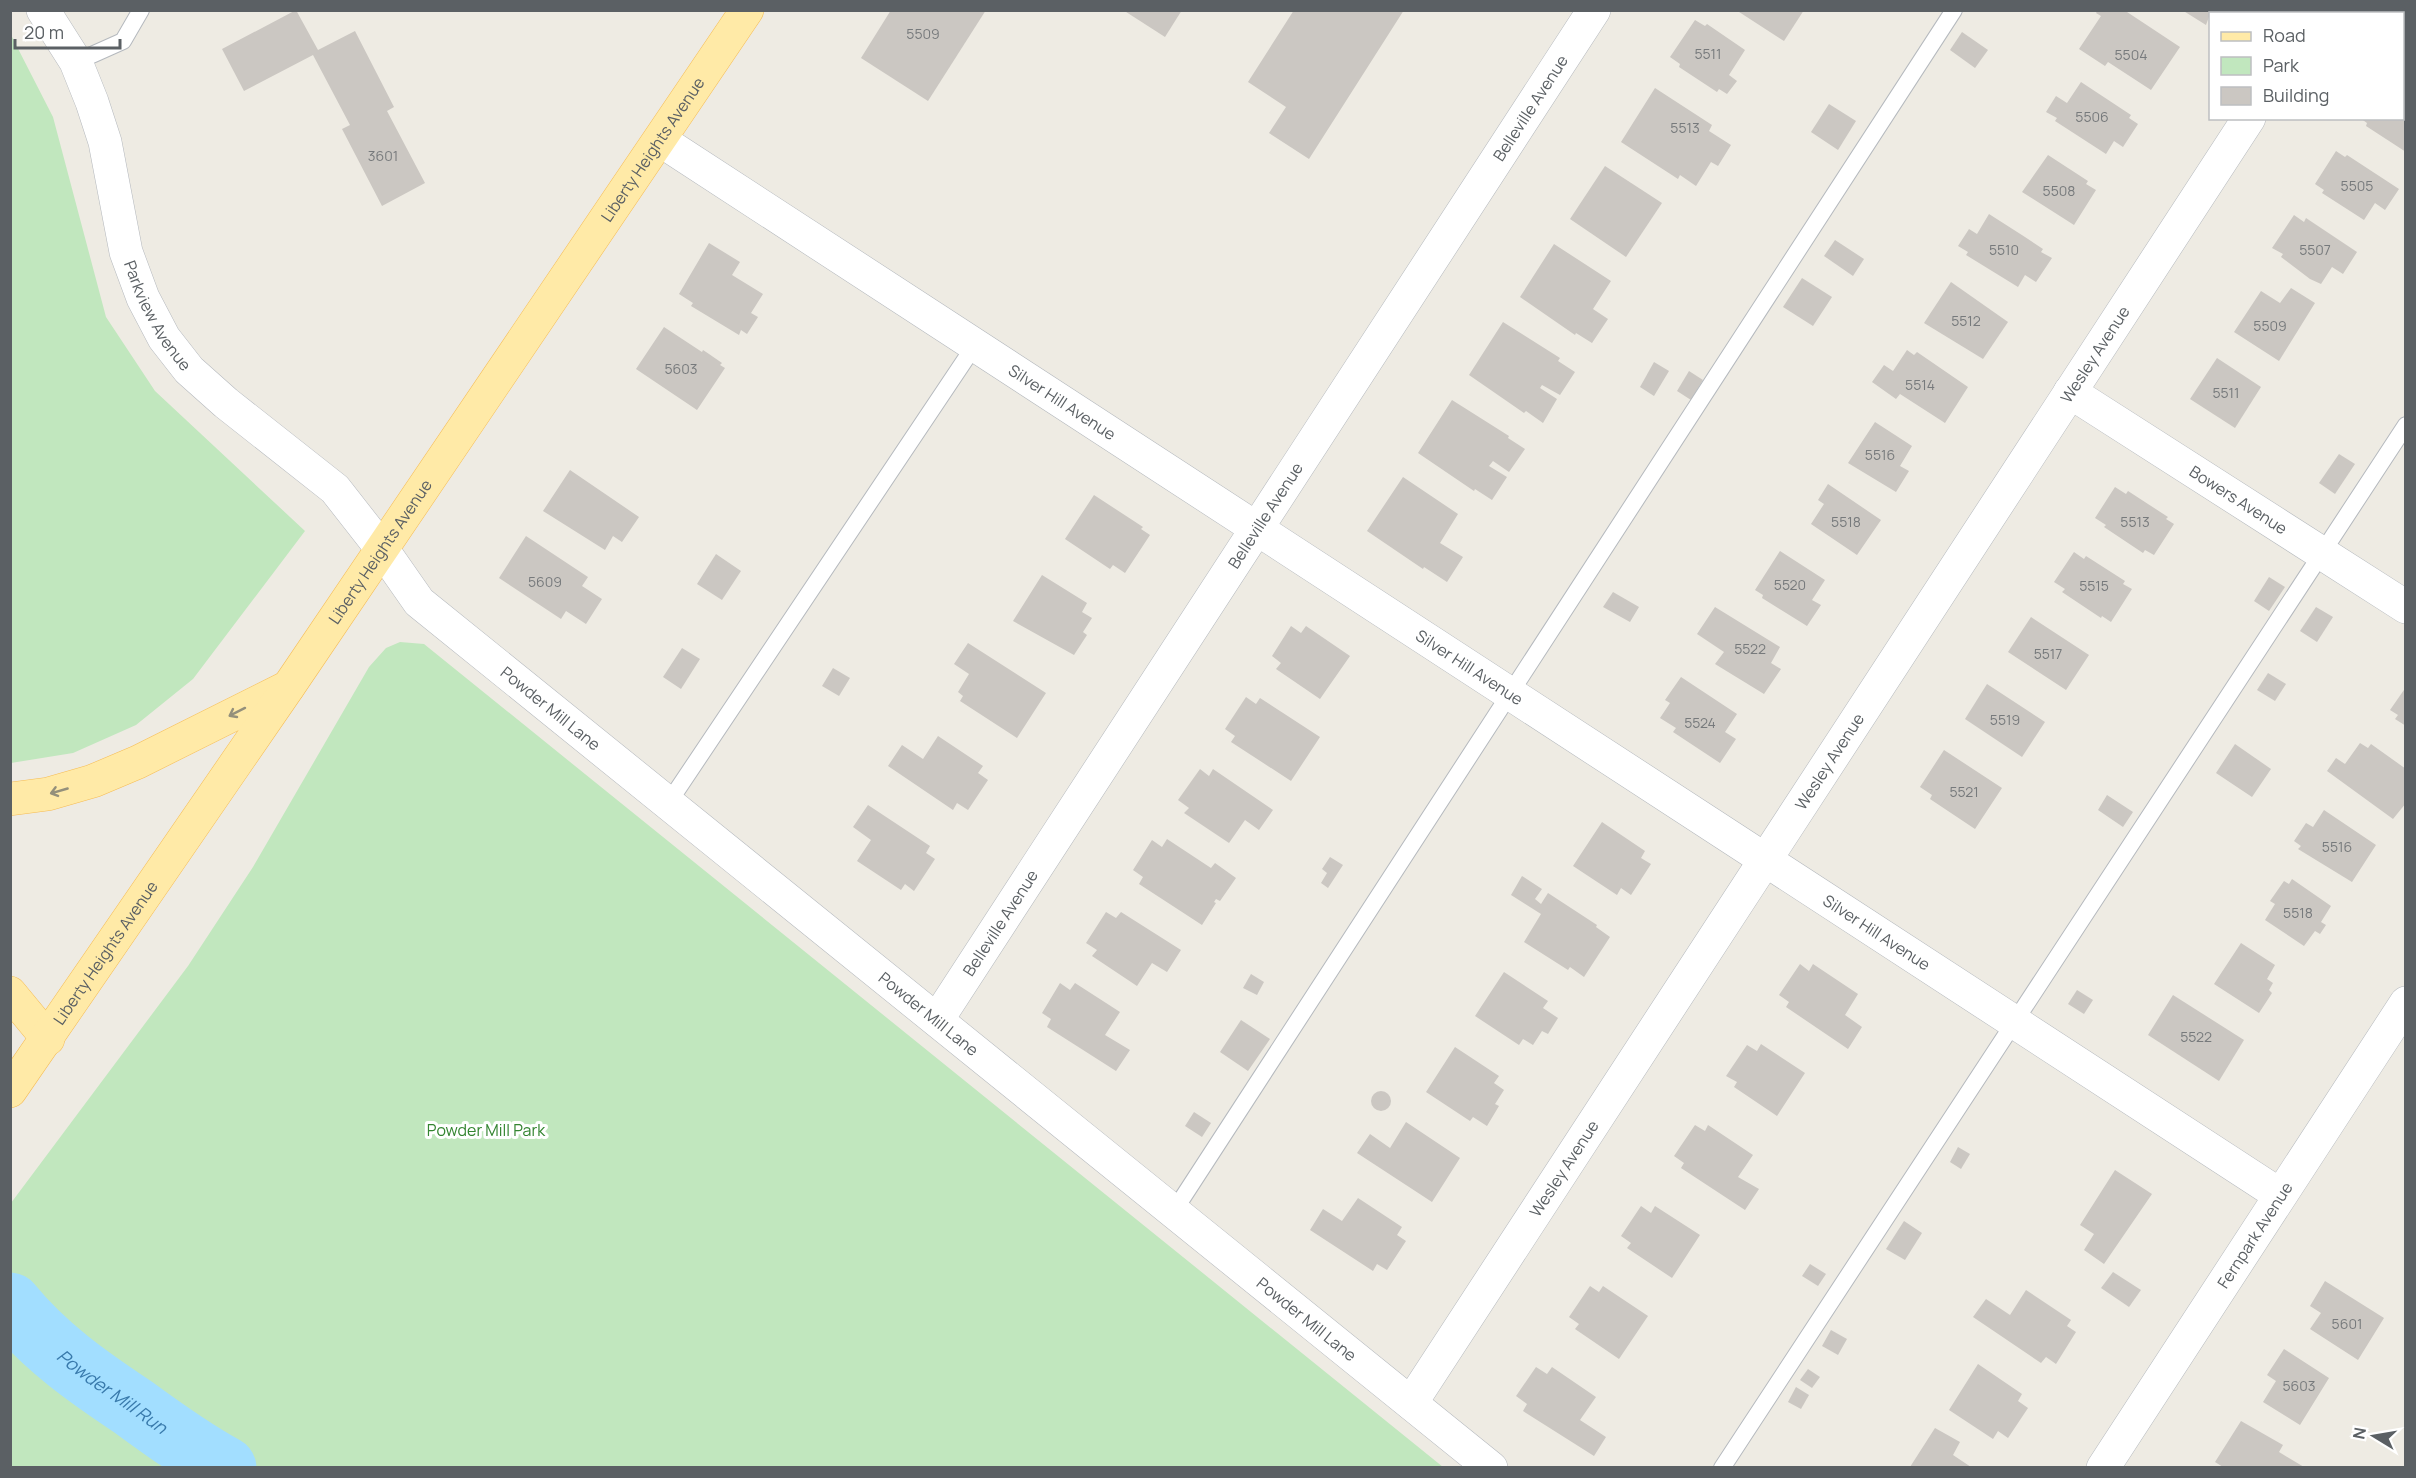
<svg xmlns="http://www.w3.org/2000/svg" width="2416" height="1478" font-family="Manrope,sans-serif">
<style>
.green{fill:#c1e7be}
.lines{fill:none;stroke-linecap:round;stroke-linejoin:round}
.river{stroke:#a2deff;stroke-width:63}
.building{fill:#cbc7c2}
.lane-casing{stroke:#b5b9be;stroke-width:18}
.street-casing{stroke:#b5b9be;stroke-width:34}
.primary-casing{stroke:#f6bc54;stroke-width:34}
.lane{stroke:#fff;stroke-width:16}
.street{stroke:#fff;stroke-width:33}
.primary{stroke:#ffeaa7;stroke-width:33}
.oneway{stroke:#94907b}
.labels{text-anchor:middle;stroke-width:6;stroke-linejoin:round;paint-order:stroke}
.number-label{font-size:14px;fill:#777a7c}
.street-label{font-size:16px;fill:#5b6064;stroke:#fff}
.park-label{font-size:16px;fill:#348531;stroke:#fff}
.water-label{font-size:18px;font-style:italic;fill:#397aac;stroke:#fff}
</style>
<rect width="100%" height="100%" fill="#eeebe3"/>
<g class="green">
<polygon points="10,33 53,117 106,317 155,391 305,531 193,679 136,725 73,753 11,763"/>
<polygon points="400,642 424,644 1443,1467 11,1467 11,1203 188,966 253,867 369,667 386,648"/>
</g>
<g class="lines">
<path class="river" id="s1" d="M10,1304C45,1347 88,1377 133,1407C163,1429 192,1450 225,1468"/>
</g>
<g class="building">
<polygon points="296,10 318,50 355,31 394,107 387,111 425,183 382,206 342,129 350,125 313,55 244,91 222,49"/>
<polygon points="891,10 986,10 928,101 861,58"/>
<polygon points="1123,10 1182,10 1165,37"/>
<polygon points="1294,10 1404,10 1309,159 1269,133 1286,107 1248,82"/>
<polygon points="1736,10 1804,10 1784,41"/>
<polygon points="2098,10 2124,10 2180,47 2151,90 2108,62 2105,66 2079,49 2101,16 2096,13"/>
<polygon points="2182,10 2215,10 2210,14 2206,25"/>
<polygon points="1695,20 1705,26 1707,24 1745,50 1729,75 1737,81 1727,94 1719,89 1717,92 1679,67 1680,64 1670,57"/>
<polygon points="1962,32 1988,50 1975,68 1950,50"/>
<polygon points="2081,82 2131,115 2129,118 2138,124 2123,147 2114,141 2106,154 2055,121 2057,118 2046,112 2056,96 2067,103"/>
<polygon points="1655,88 1712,125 1709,131 1731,145 1718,166 1711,162 1696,186 1680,175 1678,179 1621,142"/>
<polygon points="2403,96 2406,98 2406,152 2366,126 2367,123 2360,118 2403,118"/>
<polygon points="1829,104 1856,121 1838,150 1811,132"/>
<polygon points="2336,151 2345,157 2347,155 2399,189 2385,210 2375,203 2364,220 2322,193 2324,190 2315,184"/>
<polygon points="2048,155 2088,181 2086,184 2096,190 2074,225 2022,192"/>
<polygon points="1605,166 1662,203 1626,257 1570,219"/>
<polygon points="1989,214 2025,237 2043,249 2041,252 2052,258 2036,282 2025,275 2018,287 1966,255 1968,252 1958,246 1969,229 1977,234"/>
<polygon points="2294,215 2304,222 2306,218 2357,252 2343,274 2332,267 2321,284 2310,279 2281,257 2283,254 2272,248"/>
<polygon points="1835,240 1864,259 1853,276 1824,256"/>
<polygon points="709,243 740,262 732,275 763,294 751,313 758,317 747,334 741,330 739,335 691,306 693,303 679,294"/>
<polygon points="1554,244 1611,281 1593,309 1608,319 1592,343 1576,333 1575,335 1520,297"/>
<polygon points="1802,278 1832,297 1813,326 1783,307"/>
<polygon points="1951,282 2008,322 1983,359 1924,323"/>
<polygon points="2291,288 2315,303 2279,361 2234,332 2261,291 2280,303"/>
<polygon points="1503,322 1560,358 1558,361 1575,372 1560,395 1542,385 1540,388 1557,399 1543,423 1526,411 1524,413 1469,375"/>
<polygon points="664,327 702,352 703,350 709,354 722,363 720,365 725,368 697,410 636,369"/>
<polygon points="1907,350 1914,355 1917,352 1968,387 1945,423 1900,394 1896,399 1872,382 1884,365 1893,371"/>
<polygon points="2217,358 2261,387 2235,428 2190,399"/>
<polygon points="1654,362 1669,371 1654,396 1640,387"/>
<polygon points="1689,371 1703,380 1691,400 1677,391"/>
<polygon points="1452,400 1509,436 1508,438 1525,449 1509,472 1493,461 1489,466 1507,477 1492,500 1475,489 1474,491 1418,453"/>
<polygon points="1875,422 1912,446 1900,466 1909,471 1896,492 1848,463"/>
<polygon points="2339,454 2355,464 2335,494 2319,483"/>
<polygon points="570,470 639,517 622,542 613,536 605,550 543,511"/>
<polygon points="1403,477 1458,514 1440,543 1463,557 1447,582 1424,567 1423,569 1367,531"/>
<polygon points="1828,484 1881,520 1857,555 1811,524 1824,504 1818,500"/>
<polygon points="2115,487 2126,494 2128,491 2168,517 2166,519 2174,524 2154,555 2145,550 2143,553 2104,527 2106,525 2095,518"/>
<polygon points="1094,495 1143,527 1141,529 1150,535 1125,573 1113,565 1110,569 1065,539"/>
<polygon points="526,536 588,577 582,586 602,599 586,624 566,611 561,619 499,578"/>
<polygon points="1780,551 1825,580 1812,600 1821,605 1807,626 1762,598 1763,595 1755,590"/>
<polygon points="2074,552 2084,559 2086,556 2125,581 2123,584 2132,589 2111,622 2102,616 2101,618 2062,592 2065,589 2054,582"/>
<polygon points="716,554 741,571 722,600 697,584"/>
<polygon points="1042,575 1087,603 1082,612 1092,618 1083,632 1087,635 1074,655 1013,621"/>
<polygon points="2269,577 2285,587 2269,611 2254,601"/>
<polygon points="1613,592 1639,607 1630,622 1603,607"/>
<polygon points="1715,607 1780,647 1771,663 1781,669 1764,694 1715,664 1724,652 1697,634"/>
<polygon points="2316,607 2333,617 2317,642 2300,631"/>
<polygon points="2031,617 2089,655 2066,690 2008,652"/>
<polygon points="1291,626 1301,633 1306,626 1350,656 1320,699 1276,669 1281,663 1272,656"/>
<polygon points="968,643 1046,693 1017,738 960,701 963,696 958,692 969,674 954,664"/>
<polygon points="682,648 700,659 681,689 663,677"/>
<polygon points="833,668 850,678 839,696 822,686"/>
<polygon points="2268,673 2286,684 2275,701 2257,690"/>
<polygon points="1681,677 1737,714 1725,732 1736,739 1720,763 1673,732 1676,728 1660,718 1670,703 1665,700"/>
<polygon points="1987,684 2045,722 2022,757 1965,719"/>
<polygon points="2406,687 2406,726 2395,719 2398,715 2390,710"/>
<polygon points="1246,697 1256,704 1260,698 1320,737 1291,781 1231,742 1235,736 1225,729"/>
<polygon points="938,736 983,766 978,773 988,780 968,810 957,803 953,810 888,766 902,745 923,759"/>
<polygon points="2360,743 2368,748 2371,744 2406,769 2406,803 2393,819 2327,771 2336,758 2345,764"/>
<polygon points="2235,744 2271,769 2252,797 2216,773"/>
<polygon points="1944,750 2002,788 1975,829 1930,799 1932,795 1920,787"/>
<polygon points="1200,769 1209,776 1213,769 1273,810 1259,830 1245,820 1229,843 1184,813 1189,808 1178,800"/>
<polygon points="2107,795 2133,812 2123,827 2098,810"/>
<polygon points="868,805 930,846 926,853 935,859 914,891 905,884 901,890 857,861 871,840 853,827"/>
<polygon points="2324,810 2376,845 2352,882 2298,849 2301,846 2294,841 2306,823 2313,827"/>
<polygon points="1602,822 1645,851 1641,858 1651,864 1631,895 1621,888 1617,895 1573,866"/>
<polygon points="1167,839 1211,868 1215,863 1236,878 1220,901 1216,899 1214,902 1216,903 1202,925 1139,884 1143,877 1133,870 1152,840 1162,847"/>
<polygon points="1330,857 1343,865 1328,888 1321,883 1327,873 1322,869"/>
<polygon points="1522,876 1542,889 1535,899 1541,904 1548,893 1597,925 1596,927 1610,937 1584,977 1570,967 1568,970 1524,942 1541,914 1511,895"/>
<polygon points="2292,879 2331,906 2321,922 2326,925 2320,934 2315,931 2304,946 2265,920 2275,904 2270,901 2284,881 2289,884"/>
<polygon points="1106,912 1116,918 1121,912 1181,950 1167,972 1152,963 1137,986 1092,956 1097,950 1086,943"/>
<polygon points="2241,943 2275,965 2267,979 2273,983 2269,990 2272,993 2259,1013 2214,984"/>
<polygon points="1800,964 1809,971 1813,964 1858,994 1845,1015 1862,1027 1848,1049 1786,1007 1789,1002 1779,995"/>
<polygon points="1504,972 1548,1001 1543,1008 1558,1018 1548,1034 1542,1031 1533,1045 1523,1039 1519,1045 1475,1016"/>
<polygon points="1251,974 1264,982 1257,995 1243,988"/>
<polygon points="1060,983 1070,990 1075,983 1120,1012 1105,1035 1130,1050 1116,1071 1047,1027 1051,1019 1042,1013"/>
<polygon points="2077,990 2093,1000 2084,1014 2068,1004"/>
<polygon points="2173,995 2244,1040 2219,1081 2148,1035"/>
<polygon points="1241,1020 1270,1039 1248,1071 1220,1052"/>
<polygon points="1761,1044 1805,1073 1777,1116 1734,1087 1737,1082 1726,1076 1747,1045 1757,1051"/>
<polygon points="1455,1047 1499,1076 1494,1083 1504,1090 1495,1104 1499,1106 1487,1126 1473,1117 1470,1121 1426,1092"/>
<circle cx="1381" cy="1101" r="10"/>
<polygon points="1194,1112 1211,1123 1202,1137 1185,1126"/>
<polygon points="1406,1122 1460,1158 1432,1202 1357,1153 1370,1134 1390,1148"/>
<polygon points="1695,1125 1705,1131 1708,1125 1753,1155 1738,1177 1759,1189 1745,1210 1681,1168 1684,1163 1674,1156"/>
<polygon points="1958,1147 1970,1154 1961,1169 1950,1162"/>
<polygon points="2115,1170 2152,1194 2104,1264 2084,1250 2094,1234 2080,1225"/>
<polygon points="1358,1198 1402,1227 1397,1235 1406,1241 1387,1270 1377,1264 1373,1271 1310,1230 1323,1209 1342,1221"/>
<polygon points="1641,1206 1651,1213 1655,1206 1700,1235 1672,1278 1627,1248 1631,1243 1621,1236"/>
<polygon points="1904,1221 1922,1233 1905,1260 1886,1249"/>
<polygon points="1810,1264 1826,1274 1818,1286 1802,1276"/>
<polygon points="2113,1272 2141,1290 2129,1307 2101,1288"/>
<polygon points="2325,1281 2384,1318 2358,1360 2310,1329 2321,1313 2310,1306"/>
<polygon points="1590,1286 1599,1292 1603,1286 1648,1316 1619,1359 1575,1329 1579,1324 1569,1317"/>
<polygon points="2026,1290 2071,1320 2067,1326 2076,1332 2056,1364 2046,1357 2041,1363 1973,1317 1986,1299 2010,1315"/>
<polygon points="1831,1330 1847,1339 1838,1355 1822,1346"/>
<polygon points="2284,1349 2329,1378 2300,1425 2263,1402 2276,1381 2267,1375"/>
<polygon points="1978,1364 2022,1394 2018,1401 2028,1408 2008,1438 1998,1431 1993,1439 1949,1410"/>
<polygon points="1536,1367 1547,1374 1552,1367 1596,1397 1580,1420 1606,1437 1594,1456 1523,1411 1527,1404 1516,1396"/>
<polygon points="1808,1369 1820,1377 1812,1388 1800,1380"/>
<polygon points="1796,1387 1809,1395 1801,1409 1788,1402"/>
<polygon points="2241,1421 2283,1445 2279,1452 2304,1467 2223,1467 2215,1462"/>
<polygon points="1935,1428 1960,1442 1953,1455 1971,1467 1910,1467"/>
</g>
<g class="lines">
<defs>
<g id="lane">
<polyline points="76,62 123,41 141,10"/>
<polyline points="669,802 975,345"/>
<polyline points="1174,1211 1954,10"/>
<polyline points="1722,1468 2406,425"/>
</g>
<g id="street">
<path id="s2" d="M43,10L76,62L92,102L105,142L126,252L143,298L164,338L189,370L226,403L335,489L382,549L419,602L1491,1468"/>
<polyline points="2318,14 2320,10"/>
<path id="s3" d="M660,140L2280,1195"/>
<path id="s4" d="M2070,392L2406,607"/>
<path id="s5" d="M937,1020L1594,10"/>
<path id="s6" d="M1411,1403L2249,118"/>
<path id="s7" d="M2103,1468L2406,1003"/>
</g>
<g id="primary">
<polyline points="10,799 48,794 93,781 138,762 288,687"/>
<polyline points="10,993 48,1039"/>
<path id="s8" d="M10,1091L289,686L747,10"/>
</g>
</defs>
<use href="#lane" class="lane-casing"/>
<use href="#street" class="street-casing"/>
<use href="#primary" class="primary-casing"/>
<use href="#lane" class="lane"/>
<use href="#street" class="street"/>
<use href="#primary" class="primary"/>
</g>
<defs><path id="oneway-shaft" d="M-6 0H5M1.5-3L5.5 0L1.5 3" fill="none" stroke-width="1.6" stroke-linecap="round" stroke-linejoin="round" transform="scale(1.5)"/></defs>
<g class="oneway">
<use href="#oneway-shaft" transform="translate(237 712) rotate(153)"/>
<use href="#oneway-shaft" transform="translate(59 791) rotate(164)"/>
</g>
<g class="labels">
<g class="number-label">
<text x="923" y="39">5509</text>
<text x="1708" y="59">5511</text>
<text x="2131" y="60">5504</text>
<text x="2092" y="122">5506</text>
<text x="1685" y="133">5513</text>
<text x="383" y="161">3601</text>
<text x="2357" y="191">5505</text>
<text x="2059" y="196">5508</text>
<text x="2004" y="255">5510</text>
<text x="2315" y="255">5507</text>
<text x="1966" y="326">5512</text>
<text x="2270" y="331">5509</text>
<text x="681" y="374">5603</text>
<text x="1920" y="390">5514</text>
<text x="2226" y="398">5511</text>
<text x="1880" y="460">5516</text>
<text x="1846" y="527">5518</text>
<text x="2135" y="527">5513</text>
<text x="545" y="587">5609</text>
<text x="1790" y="590">5520</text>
<text x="2094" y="591">5515</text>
<text x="1750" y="654">5522</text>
<text x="2048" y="659">5517</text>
<text x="2005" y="725">5519</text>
<text x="1700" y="728">5524</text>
<text x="1964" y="797">5521</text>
<text x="2337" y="852">5516</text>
<text x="2298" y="918">5518</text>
<text x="2196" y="1042">5522</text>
<text x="2347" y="1329">5601</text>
<text x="2299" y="1391">5603</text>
</g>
<g class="street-label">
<text dy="6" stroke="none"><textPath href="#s5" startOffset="1088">Belleville Avenue</textPath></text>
<text dy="6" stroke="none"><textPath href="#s8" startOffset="1140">Liberty Heights Avenue</textPath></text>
<text dy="6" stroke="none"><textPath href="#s2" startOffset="330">Parkview Avenue</textPath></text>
<text dy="6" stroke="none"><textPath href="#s6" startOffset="1252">Wesley Avenue</textPath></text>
<text dy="6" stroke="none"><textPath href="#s3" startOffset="480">Silver Hill Avenue</textPath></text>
<text dy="6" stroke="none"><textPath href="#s4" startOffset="200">Bowers Avenue</textPath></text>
<text dy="6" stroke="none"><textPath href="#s5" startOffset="602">Belleville Avenue</textPath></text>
<text dy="6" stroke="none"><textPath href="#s8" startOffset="654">Liberty Heights Avenue</textPath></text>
<text dy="6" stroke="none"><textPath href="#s3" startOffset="966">Silver Hill Avenue</textPath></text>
<text dy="6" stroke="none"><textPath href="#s2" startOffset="892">Powder Mill Lane</textPath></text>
<text dy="6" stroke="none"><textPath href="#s6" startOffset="766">Wesley Avenue</textPath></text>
<text dy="6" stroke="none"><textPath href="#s5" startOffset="116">Belleville Avenue</textPath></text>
<text dy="6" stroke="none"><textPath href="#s3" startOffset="1452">Silver Hill Avenue</textPath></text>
<text dy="6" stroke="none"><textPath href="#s8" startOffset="168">Liberty Heights Avenue</textPath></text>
<text dy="6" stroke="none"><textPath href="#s2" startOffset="1378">Powder Mill Lane</textPath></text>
<text dy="6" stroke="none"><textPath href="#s6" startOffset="280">Wesley Avenue</textPath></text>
<text dy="6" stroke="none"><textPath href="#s7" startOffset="278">Fernpark Avenue</textPath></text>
<text dy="6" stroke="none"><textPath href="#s2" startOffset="1864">Powder Mill Lane</textPath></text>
</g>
<g class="park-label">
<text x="486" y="1136">Powder Mill Park</text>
</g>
<g class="water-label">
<text dy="6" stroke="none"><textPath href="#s1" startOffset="135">Powder Mill Run</textPath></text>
</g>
</g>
<rect width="2416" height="1478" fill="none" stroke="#5b6064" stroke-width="24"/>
<rect x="2209" y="12" width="195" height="108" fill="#ffffff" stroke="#bdbfc1" stroke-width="1.5"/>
<rect x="2221" y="32" width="30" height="9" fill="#ffeaa7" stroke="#bdbfc1" stroke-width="1.5"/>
<text x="2263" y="42" font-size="18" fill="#5b6064">Road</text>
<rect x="2221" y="57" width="30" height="18" fill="#c1e7be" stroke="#bdbfc1" stroke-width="1.5"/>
<text x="2263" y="72" font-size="18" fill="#5b6064">Park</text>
<rect x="2221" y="87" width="30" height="18" fill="#cbc7c2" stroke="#bdbfc1" stroke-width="1.5"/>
<text x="2263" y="102" font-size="18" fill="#5b6064">Building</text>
<g transform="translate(2374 1436) rotate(281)" stroke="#ffffff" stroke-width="4.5" paint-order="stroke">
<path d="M0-4.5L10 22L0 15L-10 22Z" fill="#5b6064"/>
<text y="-9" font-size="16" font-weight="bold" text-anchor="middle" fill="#5b6064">N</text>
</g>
<path d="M15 39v9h105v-9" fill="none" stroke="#5b6064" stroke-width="3"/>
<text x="24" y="39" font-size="18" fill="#5b6064" stroke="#ffffff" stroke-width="4.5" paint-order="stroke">20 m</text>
</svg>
